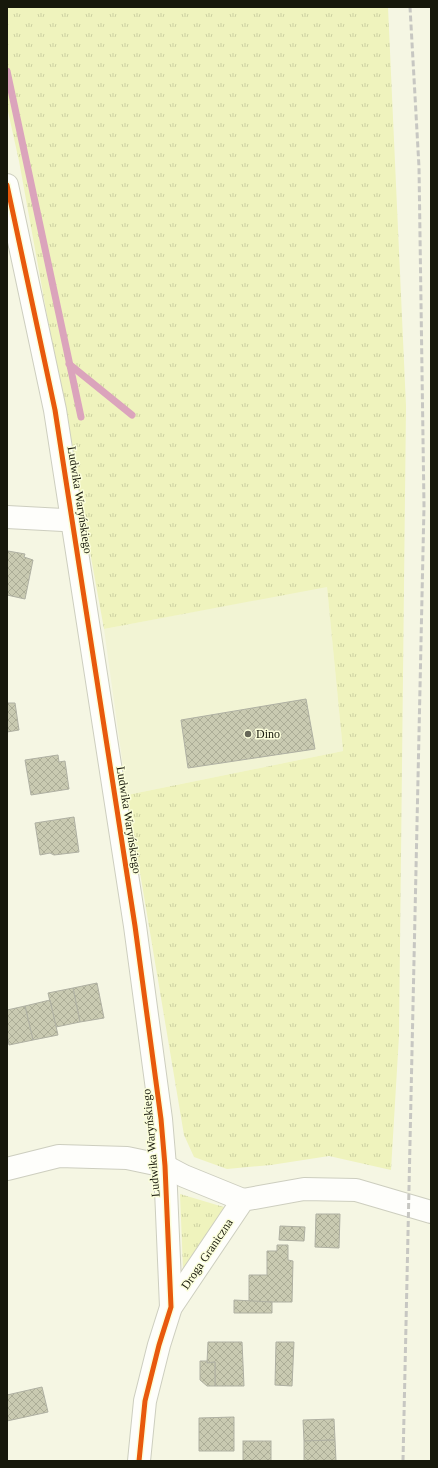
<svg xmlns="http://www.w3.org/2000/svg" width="438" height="1468" font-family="'Times New Roman',serif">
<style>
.built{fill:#f2f4d4}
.grass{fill:url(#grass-tufts)}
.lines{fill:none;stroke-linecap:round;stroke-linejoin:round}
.stream{stroke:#dba4bc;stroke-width:7}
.building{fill:url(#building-cross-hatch);stroke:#afb0a2}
.minor-casing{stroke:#cdcebf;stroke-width:24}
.tertiary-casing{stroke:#cdcebf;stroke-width:24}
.minor{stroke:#fefefb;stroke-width:22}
.tertiary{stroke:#fefefb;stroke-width:22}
.rail{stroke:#c7c7c2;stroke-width:3;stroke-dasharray:6 3;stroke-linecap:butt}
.cycleway-casing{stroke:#fbfedb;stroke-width:8}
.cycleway{stroke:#e8590c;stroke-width:5}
.poi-dot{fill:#656657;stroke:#fbfedb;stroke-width:1.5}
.labels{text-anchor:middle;stroke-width:3;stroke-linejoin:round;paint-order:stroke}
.street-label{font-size:12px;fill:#17180b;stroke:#fbfedb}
.poi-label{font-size:12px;fill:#17180b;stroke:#fbfedb;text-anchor:start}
</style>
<defs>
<pattern id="grass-tufts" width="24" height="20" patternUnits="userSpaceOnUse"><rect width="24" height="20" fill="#eff3bd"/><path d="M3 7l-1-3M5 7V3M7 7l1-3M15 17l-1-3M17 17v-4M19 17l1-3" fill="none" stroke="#ccd0a1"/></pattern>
<pattern id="building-cross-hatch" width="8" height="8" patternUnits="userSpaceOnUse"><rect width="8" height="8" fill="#c9cab1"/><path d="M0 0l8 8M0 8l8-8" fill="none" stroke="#acad97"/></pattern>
</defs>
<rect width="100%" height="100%" fill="#f5f6e3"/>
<polygon class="built" points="327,586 343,751 127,795 104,629"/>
<g class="grass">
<polygon points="7,7 388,7 406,406 399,1036 391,1170 329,1156 271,1165 227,1169 194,1157 184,1135 127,795 343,751 327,587 104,629 19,161 7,107"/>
<polygon points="180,1194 227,1208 183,1269"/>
</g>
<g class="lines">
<g class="stream">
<polyline points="7,71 81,417"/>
<polyline points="69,364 132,415"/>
</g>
</g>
<g class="building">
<polygon points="8,551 25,554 24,557 33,560 25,599 7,595 7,557"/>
<polygon points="306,699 315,749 188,768 181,720"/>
<polygon points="7,703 15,703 19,730 7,732"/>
<polygon points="58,755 59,762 65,761 69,789 31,795 25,760"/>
<polygon points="74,817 79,852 54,855 50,853 40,855 35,823"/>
<polygon points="97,983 104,1018 80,1022 73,988"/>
<polygon points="73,988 80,1022 56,1027 48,993"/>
<polygon points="50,1000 58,1035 33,1040 25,1006"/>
<polygon points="25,1006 33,1040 9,1045 7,1035 7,1010"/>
<polygon points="316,1214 340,1214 339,1248 315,1247"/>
<polygon points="280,1226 305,1227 304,1241 279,1240"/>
<polygon points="277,1245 288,1245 288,1260 293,1261 292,1302 249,1302 249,1275 267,1275 267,1251 277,1251"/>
<polygon points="234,1300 272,1302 272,1313 234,1313"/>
<polygon points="208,1342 242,1342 244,1386 215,1386 215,1362 207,1363"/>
<polygon points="276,1342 294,1342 292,1386 275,1385"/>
<polygon points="200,1361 207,1361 207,1363 215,1362 215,1386 207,1386 200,1380"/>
<polygon points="42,1387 48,1412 7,1421 7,1395"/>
<polygon points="234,1417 234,1451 199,1451 199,1418"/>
<polygon points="334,1419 335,1440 304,1441 303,1420"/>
<polygon points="335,1440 336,1461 304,1461 304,1441"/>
<rect x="243" y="1441" width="28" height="20"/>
</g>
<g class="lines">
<defs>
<g id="minor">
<polyline points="7,185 55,410 135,926 161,1119 165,1166 171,1307"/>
<polyline points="7,517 63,520 72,518"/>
<polyline points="7,1169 59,1156 127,1158 165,1166 184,1176 243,1200"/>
</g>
<polyline id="tertiary" points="139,1461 145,1401 159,1345 171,1307 243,1200 304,1189 356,1190 431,1212"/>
</defs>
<use href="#minor" class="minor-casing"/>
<use href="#tertiary" class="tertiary-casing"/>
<use href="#minor" class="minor"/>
<use href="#tertiary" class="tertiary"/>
<polyline class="rail" points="403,1461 424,506 419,167 410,7"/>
<defs>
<polyline id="cycleway" points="7,185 55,410 135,926 161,1119 165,1166 171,1307 159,1345 145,1401 139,1461"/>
</defs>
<use href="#cycleway" class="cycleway-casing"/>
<use href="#cycleway" class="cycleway"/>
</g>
<circle class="poi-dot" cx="248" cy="734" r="4"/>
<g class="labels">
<g class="street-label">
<text transform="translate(80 500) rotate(81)" y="4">Ludwika Waryńskiego</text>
<text transform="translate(129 820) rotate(81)" y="4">Ludwika Waryńskiego</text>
<text transform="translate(151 1143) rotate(-95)" y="4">Ludwika Waryńskiego</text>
<text transform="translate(207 1254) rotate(-56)" y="4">Droga Graniczna</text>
</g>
<g class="poi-label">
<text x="256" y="738">Dino</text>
</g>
</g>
<rect width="438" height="1468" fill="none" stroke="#17180b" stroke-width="16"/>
</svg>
